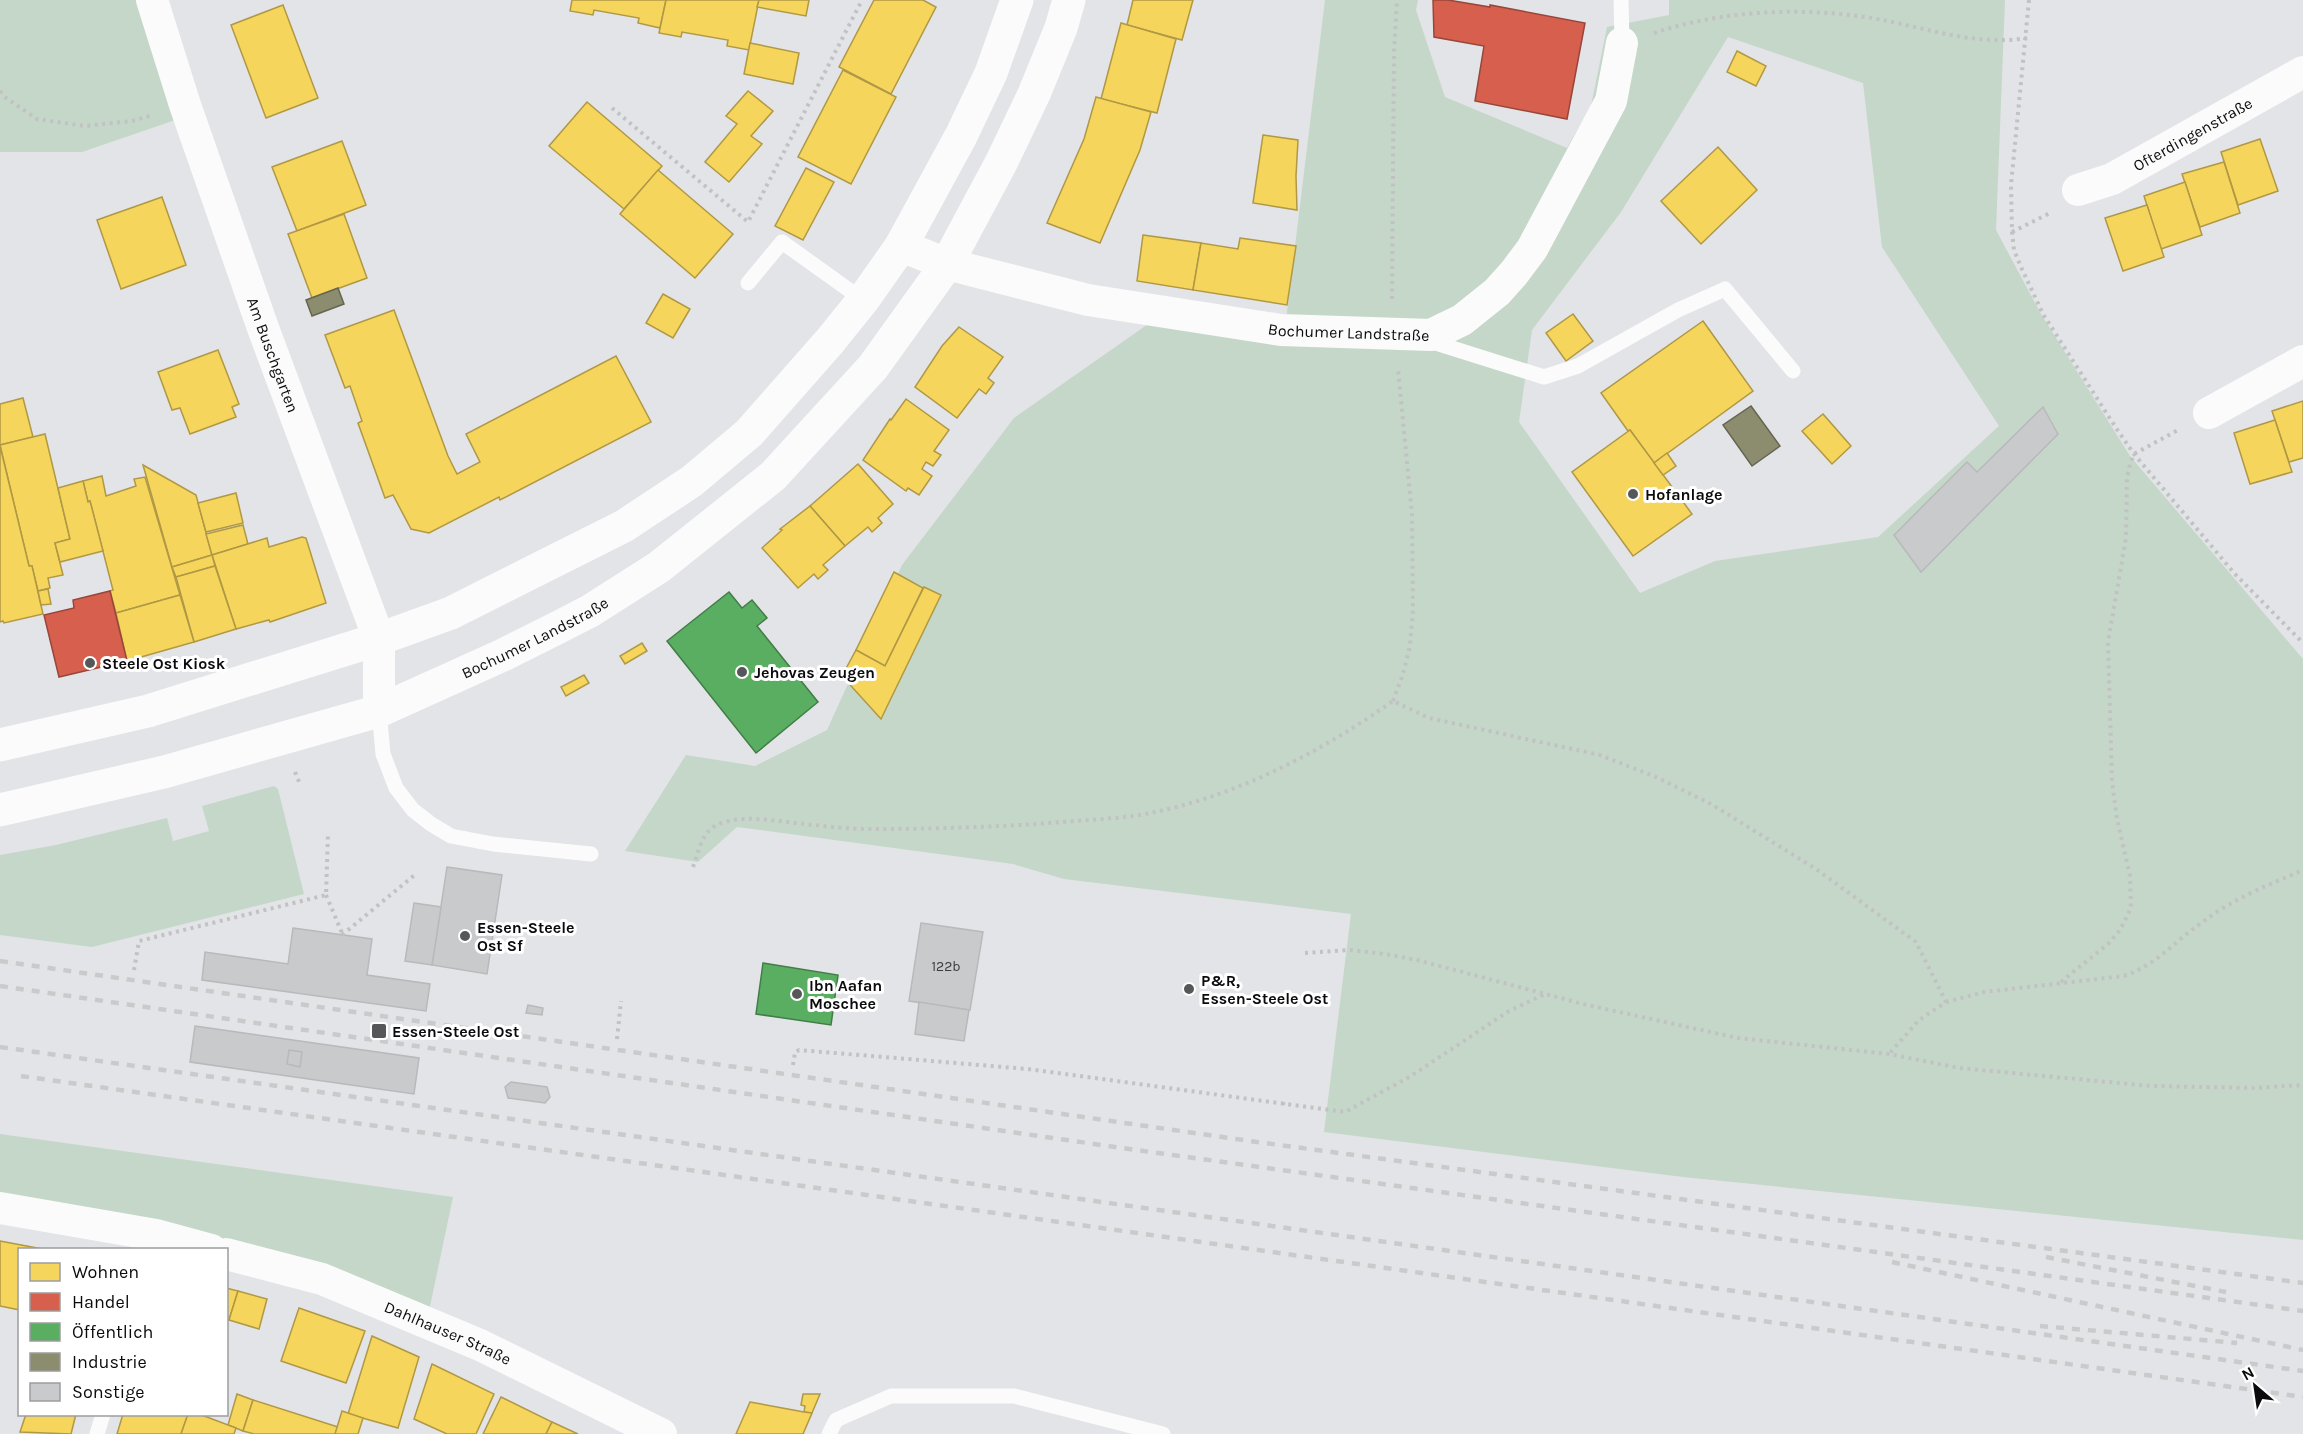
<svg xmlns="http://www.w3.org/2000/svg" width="2303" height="1434" font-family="Karla,sans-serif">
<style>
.green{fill:#c5d7c8;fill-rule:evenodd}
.homes{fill:#f6d55c;stroke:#b09844;stroke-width:1.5}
.shops{fill:#d6604d;stroke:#99463a;stroke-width:1.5}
.public{fill:#5aae61;stroke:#427d48;stroke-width:1.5}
.industry{fill:#8c8c6e;stroke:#656551;stroke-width:1.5}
.building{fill:#c9cacc;stroke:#b8b9bb;stroke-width:1.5}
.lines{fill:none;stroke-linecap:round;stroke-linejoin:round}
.path{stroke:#c1c2c3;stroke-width:4;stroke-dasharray:3 4.5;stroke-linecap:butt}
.service{stroke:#fbfbfb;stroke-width:15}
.minor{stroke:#fbfbfb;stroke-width:32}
.secondary{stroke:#fbfbfb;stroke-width:33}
.rail{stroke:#cacacb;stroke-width:4.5;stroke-dasharray:8 8;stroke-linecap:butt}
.poi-dot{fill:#565759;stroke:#fff;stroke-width:2}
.labels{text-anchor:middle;stroke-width:6;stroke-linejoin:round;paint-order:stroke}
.number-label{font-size:14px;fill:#3c3c3e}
.street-label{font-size:16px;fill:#0b0b0d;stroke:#fff}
.poi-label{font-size:16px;font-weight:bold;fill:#0b0b0d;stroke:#fff;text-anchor:start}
</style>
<rect width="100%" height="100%" fill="#e2e4e7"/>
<g class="green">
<polygon points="0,0 150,0 187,116 82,152 0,152"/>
<path d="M1325,0H1418L1416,10L1445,97L1567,148L1591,106L1607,27L1669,15V0H2005L1996,230L2041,314L2130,456L2303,659V1240L1683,1177L1324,1132L1351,914L1064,879L1013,864L737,827L698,862L625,851L686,755L755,766L827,730L902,565L1014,418L1161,315L1284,337ZM1728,37L1863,83L1882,247L1999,426L1878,537L1715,561L1640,593L1519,422L1532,330L1621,212Z"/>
<polygon points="274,786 278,789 304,894 92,947 0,935 0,855 56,845 167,818 173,841 209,831 202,806"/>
<polygon points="0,1134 453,1197 428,1316 0,1197"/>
</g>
<g class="homes">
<polygon points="572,0 666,0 660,28 638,23 639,18 594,10 593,15 570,11"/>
<polygon points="666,0 759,0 749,50 727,46 728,40 682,32 681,37 659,33"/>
<polygon points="759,0 809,0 806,16 757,7"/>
<polygon points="874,0 923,0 936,7 891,94 839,67"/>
<polygon points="1133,0 1193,0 1182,40 1127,25"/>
<polygon points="283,5 318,98 266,118 231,25"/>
<polygon points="1121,23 1176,39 1157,113 1101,99"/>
<polygon points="750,43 799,53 793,84 744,74"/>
<polygon points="1737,51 1766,66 1756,86 1727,72"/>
<polygon points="843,70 896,97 851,184 798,157"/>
<polygon points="748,91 773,111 751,136 762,144 729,182 705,162 737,124 726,116"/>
<polygon points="1096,97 1151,112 1140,150 1100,243 1047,223 1084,139"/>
<polygon points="587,102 662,166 624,209 549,146"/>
<polygon points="1263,135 1298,140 1296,176 1297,210 1253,203"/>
<polygon points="2260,139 2278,191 2238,205 2221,152"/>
<polygon points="342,141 366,205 297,231 272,167"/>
<polygon points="1718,147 1757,190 1701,244 1661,201"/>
<polygon points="2224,162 2240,213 2200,227 2182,174"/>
<polygon points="806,168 834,182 803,240 775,226"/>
<polygon points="658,170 733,234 695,278 620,214"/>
<polygon points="2185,182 2202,235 2161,249 2144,196"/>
<polygon points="162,197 186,265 121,289 97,220"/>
<polygon points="2147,205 2164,257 2123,271 2105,218"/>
<polygon points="344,214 367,278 312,298 288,234"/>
<polygon points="1143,235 1201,243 1193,290 1137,281"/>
<polygon points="1240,238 1296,246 1287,305 1193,290 1201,243 1238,249"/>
<polygon points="663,294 690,309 673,338 646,323"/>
<polygon points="394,310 448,456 457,474 480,462 466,434 616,356 651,422 500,500 499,497 429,533 411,529 393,495 385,498 358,423 362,421 350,386 345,388 325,335"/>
<polygon points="1573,314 1593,341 1566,361 1546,333"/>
<polygon points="1703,321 1753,391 1654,463 1630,430 1628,431 1601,393"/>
<polygon points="959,327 1003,357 988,378 994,383 986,394 979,389 957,418 915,387 942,346"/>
<polygon points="218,350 239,404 232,407 236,417 190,434 180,408 172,410 158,372"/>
<polygon points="23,398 33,437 0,445 0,404"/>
<polygon points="906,399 949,430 934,451 941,455 933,466 926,462 922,469 932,476 919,495 908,488 906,491 863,460 890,419 891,420"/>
<polygon points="2303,401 2303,458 2289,462 2272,411"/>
<polygon points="1823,414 1851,446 1832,464 1802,431"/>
<polygon points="2275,420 2292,472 2250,484 2234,433"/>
<polygon points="1630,430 1692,514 1633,556 1572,472"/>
<polygon points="45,434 70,539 55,543 63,575 48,578 50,588 38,591 32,566 29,566 0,445"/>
<polygon points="0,446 29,566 32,566 43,614 4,623 3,621 0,622"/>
<polygon points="1667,453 1676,466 1663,475 1654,463"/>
<polygon points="858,464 893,504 878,518 882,523 872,532 868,527 845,546 810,506"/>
<polygon points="143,465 196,495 212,555 172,567"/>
<polygon points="102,476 106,496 136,486 134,479 145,477 180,595 116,613 110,591 113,590 90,501 88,502 83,481"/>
<polygon points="83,481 88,502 90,501 103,551 60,562 55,543 70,539 58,488"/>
<polygon points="236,493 243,523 206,532 198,503"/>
<polygon points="810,506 845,546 823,565 828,570 818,579 814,574 798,588 762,548 782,530 780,529"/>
<polygon points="243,525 248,544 212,555 206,534"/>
<polygon points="302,537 306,538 326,603 270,622 269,620 236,629 212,555 267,538 269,547"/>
<polygon points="212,555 215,566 176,577 172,567"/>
<polygon points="215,566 236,629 194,642 176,577"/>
<polygon points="894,572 923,588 885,666 856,650"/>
<polygon points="924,587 941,595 881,719 842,676 856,650 885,666"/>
<polygon points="48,589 51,604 41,605 38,591"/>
<polygon points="180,595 194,642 127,661 116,613"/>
<polygon points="642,643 647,651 625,664 620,656"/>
<polygon points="584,675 589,683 566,696 561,687"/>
<polygon points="0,1241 48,1250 20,1250 20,1310 0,1306"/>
<polygon points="226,1288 238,1291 229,1320 226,1318"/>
<polygon points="238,1291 267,1299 259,1329 229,1320"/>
<polygon points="299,1308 365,1331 346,1383 281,1361"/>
<polygon points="372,1336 419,1357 398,1428 348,1414"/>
<polygon points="432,1364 494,1394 476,1434 447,1434 414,1419"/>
<polygon points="237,1394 253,1400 243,1431 228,1425"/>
<polygon points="803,1394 820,1394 812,1413 804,1412 805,1406 801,1405"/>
<polygon points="501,1397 552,1422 546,1434 483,1434"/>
<polygon points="253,1400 338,1427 335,1434 254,1434 243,1431"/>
<polygon points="750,1402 804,1412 812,1413 803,1434 736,1434"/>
<polygon points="342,1411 363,1418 358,1434 335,1434"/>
<polygon points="26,1414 76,1414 71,1434 20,1432"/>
<polygon points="123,1414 188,1414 181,1434 117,1434"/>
<polygon points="188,1414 199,1414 236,1428 234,1434 181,1434"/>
<polygon points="552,1422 578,1434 546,1434"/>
</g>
<g class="shops">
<polygon points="1433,0 1448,0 1490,7 1490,5 1585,23 1567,119 1475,101 1484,46 1434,37"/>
<polygon points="110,591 127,661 59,677 44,615 74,608 73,600"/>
</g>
<g class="public">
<polygon points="729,592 742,608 752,600 767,618 757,626 818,702 756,753 667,641"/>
<polygon points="763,963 838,975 831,1025 756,1014"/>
</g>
<g class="industry">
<polygon points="338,288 344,304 312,316 306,300"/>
<polygon points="1751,406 1780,446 1752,466 1723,425"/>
</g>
<g class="building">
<polygon points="2043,407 2058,434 1921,572 1894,535 1967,462 1977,472"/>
<polygon points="447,867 502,875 487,974 432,965"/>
<polygon points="414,903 441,907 432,965 405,961"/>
<polygon points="921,923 983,932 970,1010 909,1001"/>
<polygon points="293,928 372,939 367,975 430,984 426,1011 202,980 205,952 288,964"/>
<polygon points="919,1002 969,1010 964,1041 915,1034"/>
<polygon points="528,1005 543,1008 542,1015 526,1013"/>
<polygon points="195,1026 419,1058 414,1094 190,1062"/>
<polygon points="289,1050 302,1052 300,1067 287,1064"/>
<polygon points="511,1082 547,1087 550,1097 545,1103 508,1098 505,1087"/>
</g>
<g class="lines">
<g class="path">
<polyline points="2029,0 2011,185 2012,232 2014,250 2021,267 2043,314 2116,428 2134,454 2234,573 2303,643"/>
<path d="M1654,33C1720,11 1796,7 1865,17C1919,25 1972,47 2027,38"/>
<polyline points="0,91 6,98 37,119 85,126 132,121 153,115"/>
<polyline points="612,108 748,222 862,0"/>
<polyline points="2012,232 2052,212"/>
<polyline points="1392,299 1394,52 1397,0"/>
<polyline points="1393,701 1403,674 1410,646 1413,610 1412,514 1398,369"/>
<polyline points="295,772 300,784"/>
<path d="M693,867C700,847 702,828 725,822C746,816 767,820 788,822C815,825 842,829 870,829C938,829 1006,827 1074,821C1101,819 1129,818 1155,812C1241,794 1322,751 1393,701L1429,718L1600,755L1656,777L1711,804L1816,869L1916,942L1946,1002L1919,1020L1889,1054"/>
<polyline points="326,895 342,933"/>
<polyline points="342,935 417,873"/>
<polyline points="1305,953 1350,950 1385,954 1417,960 1587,1005 1738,1038 1889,1054 1959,1068 2151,1086 2254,1088 2303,1085"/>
<polyline points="134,970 139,941 326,895 328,833"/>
<polyline points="2061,982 2109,943 2120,930 2131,908 2130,876 2117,819 2112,782 2108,642 2126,538 2127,478 2130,464 2134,454 2180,429"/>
<path d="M1946,1002L1984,992L2124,976C2160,963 2174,941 2204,921C2233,899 2270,884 2303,870"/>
<polyline points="617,1039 621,1001"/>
<polyline points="793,1065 795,1052 799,1050 1028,1069 1345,1112 1411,1076 1509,1011 1545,994"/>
<polyline points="1283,1105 1284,1098"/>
</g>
<g class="service">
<polyline points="1621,0 1622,43"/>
<polyline points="748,283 782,242 863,300"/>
<polyline points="1431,335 1439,344 1544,377 1578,366 1678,310 1725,289 1793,371"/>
<polyline points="379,711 383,754 396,788 413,810 431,824 451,836 493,844 591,854"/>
<polyline points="97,1434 103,1414"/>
<polyline points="829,1434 836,1420 891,1396 1014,1396 1163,1434"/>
</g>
<g class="minor">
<path id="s1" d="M152,0L185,105L263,328L379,639V711"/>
<path id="s2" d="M2078,190L2112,179L2303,72"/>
<path id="s3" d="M901,246L947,264L1088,300L1281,330L1431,335L1462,320L1497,292L1514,273L1532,249L1611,101L1622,43"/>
<polyline points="2209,413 2303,361"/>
<polyline points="0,1208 156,1235 211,1250"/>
<path id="s4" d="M226,1254L322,1279L480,1345L661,1434"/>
</g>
<g class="secondary">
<polyline points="0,745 148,711 379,639 451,613 624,526 692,481 749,433 830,341 863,300 901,246 961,136 991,73 1017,0"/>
<path id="s5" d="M0,810L164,772L379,711L503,655L555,629L590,611L659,567L773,476L873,367L947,264L1001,163L1034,94L1061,28L1069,0"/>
</g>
<g class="rail">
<polyline points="0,961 1250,1141 2303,1283"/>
<polyline points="0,986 1122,1148 2303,1311"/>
<polyline points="0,1047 2303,1371"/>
<polyline points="21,1076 2303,1397"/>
<polyline points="2046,1257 2226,1292"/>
<polyline points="1892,1262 2303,1350"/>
<polyline points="2040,1326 2237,1343"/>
</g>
</g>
<g class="poi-dot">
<circle cx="1633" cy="494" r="6"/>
<circle cx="90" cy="663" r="6"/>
<circle cx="742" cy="672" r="6"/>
<circle cx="465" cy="936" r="6"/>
<circle cx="1189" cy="989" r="6"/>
<circle cx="797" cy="994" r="6"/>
<rect x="371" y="1023" width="16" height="16" rx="3"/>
</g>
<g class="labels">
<g class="number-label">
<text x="946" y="971">122b</text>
</g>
<g class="street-label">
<text dy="6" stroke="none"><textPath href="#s2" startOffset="128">Ofterdingenstraße</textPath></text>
<text dy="6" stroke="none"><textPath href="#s3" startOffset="458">Bochumer Landstraße</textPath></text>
<text dy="6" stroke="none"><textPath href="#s1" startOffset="375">Am Buschgarten</textPath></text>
<text dy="6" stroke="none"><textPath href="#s5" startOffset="564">Bochumer Landstraße</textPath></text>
<text dy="6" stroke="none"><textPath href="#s4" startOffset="236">Dahlhauser Straße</textPath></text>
</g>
<g class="poi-label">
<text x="1645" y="500">Hofanlage</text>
<text x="102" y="669">Steele Ost Kiosk</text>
<text x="754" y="678">Jehovas Zeugen</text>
<text x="477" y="933">Essen-Steele<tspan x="477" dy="18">Ost Sf</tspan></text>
<text x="1201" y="986">P&amp;R,<tspan x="1201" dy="18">Essen-Steele Ost</tspan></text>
<text x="809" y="991">Ibn Aafan<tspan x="809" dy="18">Moschee</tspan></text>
<text x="392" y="1037">Essen-Steele Ost</text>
</g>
</g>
<rect x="18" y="1248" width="210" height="168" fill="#ffffff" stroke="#9d9d9e" stroke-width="1.5"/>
<rect x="30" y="1263" width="30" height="18" fill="#f6d55c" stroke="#9d9d9e" stroke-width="1.5"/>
<text x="72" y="1278" font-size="18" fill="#0b0b0d">Wohnen</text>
<rect x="30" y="1293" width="30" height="18" fill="#d6604d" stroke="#9d9d9e" stroke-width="1.5"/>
<text x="72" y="1308" font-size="18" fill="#0b0b0d">Handel</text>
<rect x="30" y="1323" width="30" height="18" fill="#5aae61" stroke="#9d9d9e" stroke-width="1.5"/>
<text x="72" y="1338" font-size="18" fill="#0b0b0d">Öffentlich</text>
<rect x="30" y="1353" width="30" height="18" fill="#8c8c6e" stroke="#9d9d9e" stroke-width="1.5"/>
<text x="72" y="1368" font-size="18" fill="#0b0b0d">Industrie</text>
<rect x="30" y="1383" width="30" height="18" fill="#c9cacc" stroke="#9d9d9e" stroke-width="1.5"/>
<text x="72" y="1398" font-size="18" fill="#0b0b0d">Sonstige</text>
<g transform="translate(2255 1386) rotate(331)" stroke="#ffffff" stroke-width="4.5" paint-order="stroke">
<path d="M0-4.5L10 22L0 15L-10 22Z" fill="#0b0b0d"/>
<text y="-9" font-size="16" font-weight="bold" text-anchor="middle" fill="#0b0b0d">N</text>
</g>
</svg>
